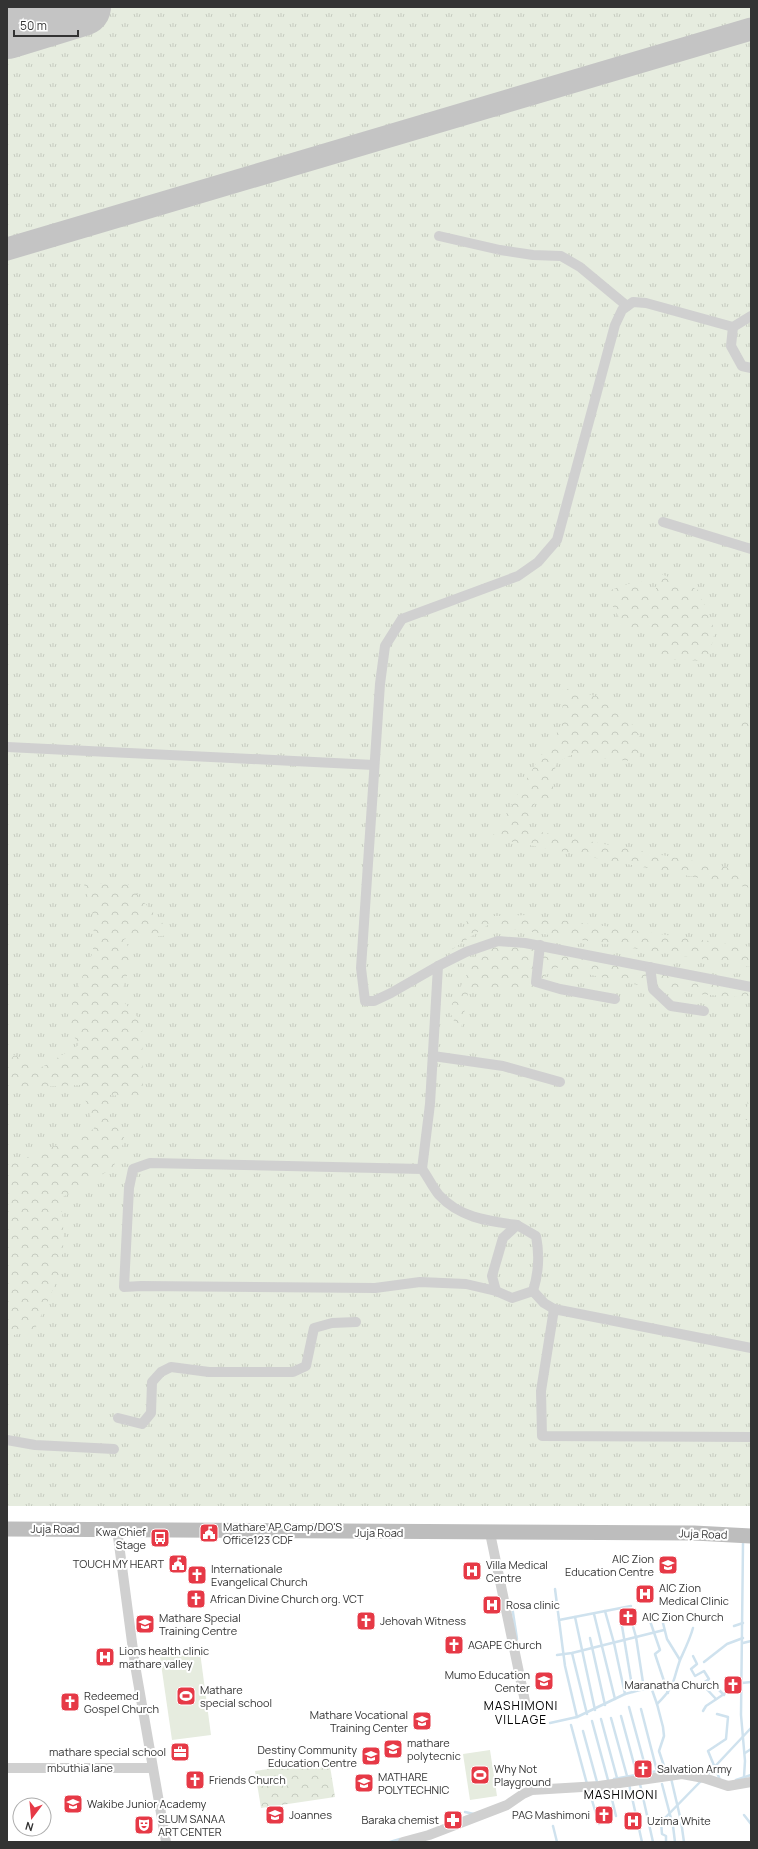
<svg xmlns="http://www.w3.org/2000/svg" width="758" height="1849" font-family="Manrope,sans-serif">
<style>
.grass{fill:url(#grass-tufts)}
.forest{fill:url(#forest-crowns)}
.pitch{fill:#e6ecdf}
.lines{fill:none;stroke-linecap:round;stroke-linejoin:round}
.stream{stroke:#cfe2ee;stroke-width:2.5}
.taxiway{stroke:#c4c4c4;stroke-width:23}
.runway{stroke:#c4c4c4;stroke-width:58}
.street{stroke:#d0d0d0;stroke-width:10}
.secondary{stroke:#bdbdbd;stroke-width:15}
.labels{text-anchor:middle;stroke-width:4;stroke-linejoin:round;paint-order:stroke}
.poi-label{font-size:11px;fill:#333;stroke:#fff;text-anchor:start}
.street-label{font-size:11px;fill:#333;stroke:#fff}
.neighbourhood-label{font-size:12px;letter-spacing:1px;fill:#000;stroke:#fff}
</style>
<defs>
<pattern id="grass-tufts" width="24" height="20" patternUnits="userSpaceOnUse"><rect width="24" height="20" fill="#e6ecdf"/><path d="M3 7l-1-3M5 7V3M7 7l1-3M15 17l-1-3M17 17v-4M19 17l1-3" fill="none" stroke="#c6cbc0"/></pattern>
<pattern id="forest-crowns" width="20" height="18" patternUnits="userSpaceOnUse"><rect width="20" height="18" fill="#e6ecdf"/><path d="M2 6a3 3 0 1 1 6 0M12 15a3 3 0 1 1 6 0" fill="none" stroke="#c6cbc0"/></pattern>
</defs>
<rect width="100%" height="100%" fill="#fff"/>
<rect class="grass" x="7" y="7" width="744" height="1499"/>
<g class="forest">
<polygon points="659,573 698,590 715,631 708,661 660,659 659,631 626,630 605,592 640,580 654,599"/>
<polygon points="563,688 616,701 639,735 640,762 571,755 557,762 551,783 561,799 535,803 525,829 751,872 751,888 492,838 535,765 562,725"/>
<polygon points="751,702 751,730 740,725"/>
<polygon points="126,882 173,935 124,939 133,956 120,998 142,1022 143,1098 110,1095 110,1118 125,1139 113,1168 61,1198 64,1239 59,1276 35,1329 7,1337 7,1208 9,1207 7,1166 94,1129 81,1085 13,1088 7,1086 7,1065 14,1055 42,1067 79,1045 66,1022 77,989 93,952 94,919 84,884"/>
<polygon points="526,915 751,947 751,967 488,925 451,950 469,917"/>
<polygon points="484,940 557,947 751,989 751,998 696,994 638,985 554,967 533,989 469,988 460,1034 449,1010"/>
<polygon points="751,1070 751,1103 745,1127"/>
<polygon points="329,1760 335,1797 261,1808 255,1771"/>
</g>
<g class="pitch">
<polygon points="200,1652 211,1735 172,1740 160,1657"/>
<polygon points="490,1750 497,1796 470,1800 463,1754"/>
</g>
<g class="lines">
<g class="stream">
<polyline points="743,1543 741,1715 745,1761 744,1777"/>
<polyline points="555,1589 565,1666 577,1717"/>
<polyline points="512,1606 517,1639"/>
<polyline points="605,1611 614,1643 625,1694"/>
<polyline points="594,1614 615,1699"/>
<polyline points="575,1617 595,1710"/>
<polyline points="649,1618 660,1650 655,1654 668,1693"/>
<polyline points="662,1619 667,1639 680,1660"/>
<polyline points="559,1620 631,1606"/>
<polyline points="632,1623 636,1637 644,1689"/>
<polyline points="622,1626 633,1692"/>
<polyline points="734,1626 743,1623"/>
<polyline points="590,1638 605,1705"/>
<polyline points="743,1643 751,1641"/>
<polyline points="572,1653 587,1714"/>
<polyline points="557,1655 572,1653 664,1630"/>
<polyline points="693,1656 697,1664 691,1669 695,1676 704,1671 709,1679 702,1684 716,1699"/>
<polyline points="704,1662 727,1644 743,1638"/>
<polyline points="742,1683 751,1682"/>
<polyline points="718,1689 724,1695"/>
<polyline points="629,1707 647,1773"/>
<polyline points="641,1709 657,1771"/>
<polyline points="703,1711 706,1706 742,1682"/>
<polyline points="717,1714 728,1717 726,1739 708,1751 720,1780"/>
<polyline points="621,1716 637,1775"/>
<polyline points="611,1718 627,1776"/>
<polyline points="601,1719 617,1778"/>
<polyline points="592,1721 608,1780"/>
<polyline points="550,1723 577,1717 625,1694 651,1687 657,1704"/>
<polyline points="571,1725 587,1784"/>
<polyline points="583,1731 597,1782"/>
<polyline points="745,1753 751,1749"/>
<path d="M669,1773L665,1769L659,1751L664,1736L663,1727L657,1704C676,1685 672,1683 680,1660C685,1649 690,1639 693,1628"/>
<polyline points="706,1776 751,1728"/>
<polyline points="671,1778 681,1821 684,1842"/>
<polyline points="614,1779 690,1765 704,1774"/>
<polyline points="736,1780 751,1775"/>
<polyline points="629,1784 642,1842"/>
<polyline points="640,1784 653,1842"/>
<polyline points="662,1784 673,1826 675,1842"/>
<polyline points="609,1787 616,1816"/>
<polyline points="589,1790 599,1824"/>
<polyline points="465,1812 474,1814"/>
<polyline points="744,1815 751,1824"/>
<polyline points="553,1826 557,1842"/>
<polyline points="390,1842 400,1839"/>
<polyline points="666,1842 666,1836 662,1834 661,1822 701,1781"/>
</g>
<polyline class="taxiway" points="7,249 751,29"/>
<polyline class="runway" points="7,30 82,7"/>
<g class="street">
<polyline points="439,236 500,250 533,255 561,256 580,267 627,306"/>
<polyline points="751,316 733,327 646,303 633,302 622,310 615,325 557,540 538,562 518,576 402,619 385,646 380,684 361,968 365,1001 374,1001 391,993 438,966 466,952 498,941 525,943 751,987"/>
<polyline points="733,327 731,346 742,366 751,368"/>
<polyline points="663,522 751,549"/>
<polyline points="7,747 374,765"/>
<polyline points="540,945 536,982 560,989 615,999"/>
<polyline points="650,967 653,989 671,1006 704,1011"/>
<polyline points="433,1056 503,1066 560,1082"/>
<polyline points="422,1169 430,1104 438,966"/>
<path d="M517,1225L536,1236C540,1256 539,1272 533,1291L512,1298L496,1291L492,1276L503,1238Z"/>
<path d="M496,1291L466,1284L420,1282L375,1288L141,1286L124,1287L129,1188L133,1169L150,1163L422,1169C428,1177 433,1188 439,1195C460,1218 488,1221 517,1225"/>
<polyline points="533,1291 544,1303 554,1309"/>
<polyline points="751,1348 554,1309 541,1391 542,1436 751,1437"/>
<polyline points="118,1418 142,1424 151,1413 152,1382 161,1372 171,1367 209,1372 293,1372 306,1366 314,1328 332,1323 356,1322"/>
<polyline points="7,1440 35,1445 114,1449"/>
<polyline points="117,1529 135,1665 166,1842"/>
<polyline points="490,1533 526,1706"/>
<polyline points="7,1768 152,1768"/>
<polyline points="403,1842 429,1835 507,1805 523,1794 532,1790 599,1786 682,1774 704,1778 728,1786 751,1782"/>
</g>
<polyline class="secondary" points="7,1529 694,1533 751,1536"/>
</g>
<defs>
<symbol id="civic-square" viewBox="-11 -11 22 22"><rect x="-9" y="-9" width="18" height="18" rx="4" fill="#e63946" stroke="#fff"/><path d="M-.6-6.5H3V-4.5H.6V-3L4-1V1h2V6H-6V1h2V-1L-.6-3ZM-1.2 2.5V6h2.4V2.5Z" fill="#fff"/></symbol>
<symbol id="bus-square" viewBox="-11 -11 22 22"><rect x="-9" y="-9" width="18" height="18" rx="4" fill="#e63946" stroke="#fff"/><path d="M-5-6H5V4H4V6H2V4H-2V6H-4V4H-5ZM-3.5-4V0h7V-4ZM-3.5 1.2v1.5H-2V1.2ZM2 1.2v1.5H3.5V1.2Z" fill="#fff"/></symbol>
<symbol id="school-square" viewBox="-11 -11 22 22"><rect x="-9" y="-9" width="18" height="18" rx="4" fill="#e63946" stroke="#fff"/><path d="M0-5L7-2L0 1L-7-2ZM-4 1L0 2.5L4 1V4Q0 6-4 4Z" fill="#fff"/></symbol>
<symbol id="hospital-square" viewBox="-11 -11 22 22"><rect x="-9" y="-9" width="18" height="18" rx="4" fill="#e63946" stroke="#fff"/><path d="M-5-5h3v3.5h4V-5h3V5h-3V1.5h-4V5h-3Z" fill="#fff"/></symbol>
<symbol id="church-square" viewBox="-11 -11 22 22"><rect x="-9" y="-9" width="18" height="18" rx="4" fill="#e63946" stroke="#fff"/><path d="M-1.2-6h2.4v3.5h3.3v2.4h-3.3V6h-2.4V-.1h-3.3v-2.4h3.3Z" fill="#fff"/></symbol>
<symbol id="university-square" viewBox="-11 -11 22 22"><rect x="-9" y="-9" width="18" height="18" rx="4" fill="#e63946" stroke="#fff"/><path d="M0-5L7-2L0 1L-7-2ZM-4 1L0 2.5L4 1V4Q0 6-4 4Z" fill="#fff"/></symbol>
<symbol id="stadium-square" viewBox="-11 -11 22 22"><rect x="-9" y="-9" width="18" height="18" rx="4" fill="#e63946" stroke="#fff"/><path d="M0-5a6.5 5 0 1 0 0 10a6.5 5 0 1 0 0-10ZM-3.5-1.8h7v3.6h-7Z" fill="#fff"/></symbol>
<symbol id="office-square" viewBox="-11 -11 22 22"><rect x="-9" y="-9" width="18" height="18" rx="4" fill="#e63946" stroke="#fff"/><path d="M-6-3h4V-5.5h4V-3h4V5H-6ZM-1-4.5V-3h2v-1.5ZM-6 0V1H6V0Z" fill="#fff"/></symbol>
<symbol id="pharmacy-square" viewBox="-11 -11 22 22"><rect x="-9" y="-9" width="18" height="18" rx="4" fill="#e63946" stroke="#fff"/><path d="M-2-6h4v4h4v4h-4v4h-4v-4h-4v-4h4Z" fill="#fff"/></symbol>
<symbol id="theatre-square" viewBox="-11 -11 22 22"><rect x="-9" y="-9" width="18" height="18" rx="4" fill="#e63946" stroke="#fff"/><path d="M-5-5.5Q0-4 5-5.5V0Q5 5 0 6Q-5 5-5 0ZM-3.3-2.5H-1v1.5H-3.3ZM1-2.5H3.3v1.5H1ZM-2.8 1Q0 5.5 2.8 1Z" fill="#fff"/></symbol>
</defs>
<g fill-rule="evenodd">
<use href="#civic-square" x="198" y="1522" width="22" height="22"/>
<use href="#bus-square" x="149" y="1527" width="22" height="22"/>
<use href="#civic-square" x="167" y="1553" width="22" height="22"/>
<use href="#school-square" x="657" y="1554" width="22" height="22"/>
<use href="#hospital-square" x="461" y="1560" width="22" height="22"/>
<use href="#church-square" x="186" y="1564" width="22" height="22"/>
<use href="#hospital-square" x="634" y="1583" width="22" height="22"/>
<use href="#church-square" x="185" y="1588" width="22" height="22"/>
<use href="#hospital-square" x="481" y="1594" width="22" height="22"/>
<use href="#church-square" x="617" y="1606" width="22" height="22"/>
<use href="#church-square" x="355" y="1610" width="22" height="22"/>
<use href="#university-square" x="134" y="1613" width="22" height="22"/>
<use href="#church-square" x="443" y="1634" width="22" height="22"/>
<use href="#hospital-square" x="94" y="1646" width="22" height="22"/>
<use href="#school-square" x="533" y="1670" width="22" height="22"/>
<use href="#church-square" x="722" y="1674" width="22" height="22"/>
<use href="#stadium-square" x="175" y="1685" width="22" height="22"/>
<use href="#church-square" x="59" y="1691" width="22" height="22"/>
<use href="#university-square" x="411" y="1710" width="22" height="22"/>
<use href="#university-square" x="382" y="1738" width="22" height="22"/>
<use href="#office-square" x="169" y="1741" width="22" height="22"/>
<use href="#school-square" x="360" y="1745" width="22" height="22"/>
<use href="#church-square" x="632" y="1758" width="22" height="22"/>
<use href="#stadium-square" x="469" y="1764" width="22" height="22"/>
<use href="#church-square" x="184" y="1769" width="22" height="22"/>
<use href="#university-square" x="353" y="1772" width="22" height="22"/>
<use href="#school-square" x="62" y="1793" width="22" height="22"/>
<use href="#university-square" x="264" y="1804" width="22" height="22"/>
<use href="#church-square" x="593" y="1804" width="22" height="22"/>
<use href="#pharmacy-square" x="442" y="1809" width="22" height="22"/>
<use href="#hospital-square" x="622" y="1810" width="22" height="22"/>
<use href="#theatre-square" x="133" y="1814" width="22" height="22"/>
</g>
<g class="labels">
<g class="poi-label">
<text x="223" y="1531">Mathare AP Camp/DO'S<tspan x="223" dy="13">Office123 CDF</tspan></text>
<text x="146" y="1536" text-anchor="end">Kwa Chief<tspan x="146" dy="13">Stage</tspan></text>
<text x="654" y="1563" text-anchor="end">AIC Zion<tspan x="654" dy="13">Education Centre</tspan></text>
<text x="164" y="1568" text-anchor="end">TOUCH MY HEART</text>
<text x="486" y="1569">Villa Medical<tspan x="486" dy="13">Centre</tspan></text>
<text x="211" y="1573">Internationale<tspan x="211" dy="13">Evangelical Church</tspan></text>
<text x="659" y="1592">AIC Zion<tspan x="659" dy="13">Medical Clinic</tspan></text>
<text x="210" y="1603">African Divine Church org. VCT</text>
<text x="506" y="1609">Rosa clinic</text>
<text x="642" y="1621">AIC Zion Church</text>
<text x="159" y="1622">Mathare Special<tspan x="159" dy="13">Training Centre</tspan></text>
<text x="380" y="1625">Jehovah Witness</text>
<text x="468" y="1649">AGAPE Church</text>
<text x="119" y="1655">Lions health clinic<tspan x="119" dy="13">mathare valley</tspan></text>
<text x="530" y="1679" text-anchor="end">Mumo Education<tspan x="530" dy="13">Center</tspan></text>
<text x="719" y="1689" text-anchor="end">Maranatha Church</text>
<text x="200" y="1694">Mathare<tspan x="200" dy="13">special school</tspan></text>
<text x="84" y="1700">Redeemed<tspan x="84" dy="13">Gospel Church</tspan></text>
<text x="408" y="1719" text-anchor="end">Mathare Vocational<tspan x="408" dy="13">Training Center</tspan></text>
<text x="407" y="1747">mathare<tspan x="407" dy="13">polytecnic</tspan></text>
<text x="357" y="1754" text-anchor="end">Destiny Community<tspan x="357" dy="13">Education Centre</tspan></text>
<text x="166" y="1756" text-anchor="end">mathare special school</text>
<text x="494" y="1773">Why Not<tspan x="494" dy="13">Playground</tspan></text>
<text x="657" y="1773">Salvation Army</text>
<text x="378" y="1781">MATHARE<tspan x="378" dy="13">POLYTECHNIC</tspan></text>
<text x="209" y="1784">Friends Church</text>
<text x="87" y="1808">Wakibe Junior Academy</text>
<text x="289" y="1819">Joannes</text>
<text x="590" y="1819" text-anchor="end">PAG Mashimoni</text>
<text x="158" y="1823">SLUM SANAA<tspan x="158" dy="13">ART CENTER</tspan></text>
<text x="439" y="1824" text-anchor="end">Baraka chemist</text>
<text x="647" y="1825">Uzima White</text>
</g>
<g class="street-label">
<text x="55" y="1533">Juja Road</text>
<text x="379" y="1537">Juja Road</text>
<text transform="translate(703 1534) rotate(2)" y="4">Juja Road</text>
<text x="80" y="1772">mbuthia lane</text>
</g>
<g class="neighbourhood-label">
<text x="521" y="1710">MASHIMONI<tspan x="521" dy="14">VILLAGE</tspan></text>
<text x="621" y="1799">MASHIMONI</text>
</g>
</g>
<rect width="758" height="1849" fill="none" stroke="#333333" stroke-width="16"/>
<g transform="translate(32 1817) rotate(196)"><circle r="19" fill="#ffffff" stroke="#adadad"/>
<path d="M0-3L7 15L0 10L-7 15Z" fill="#e63946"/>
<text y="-6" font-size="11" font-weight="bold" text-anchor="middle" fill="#333333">N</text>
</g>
<path d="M14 30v6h64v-6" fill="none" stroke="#333333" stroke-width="2"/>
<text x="20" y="30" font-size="12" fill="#333333" stroke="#ffffff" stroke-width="3" paint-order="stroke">50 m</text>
</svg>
